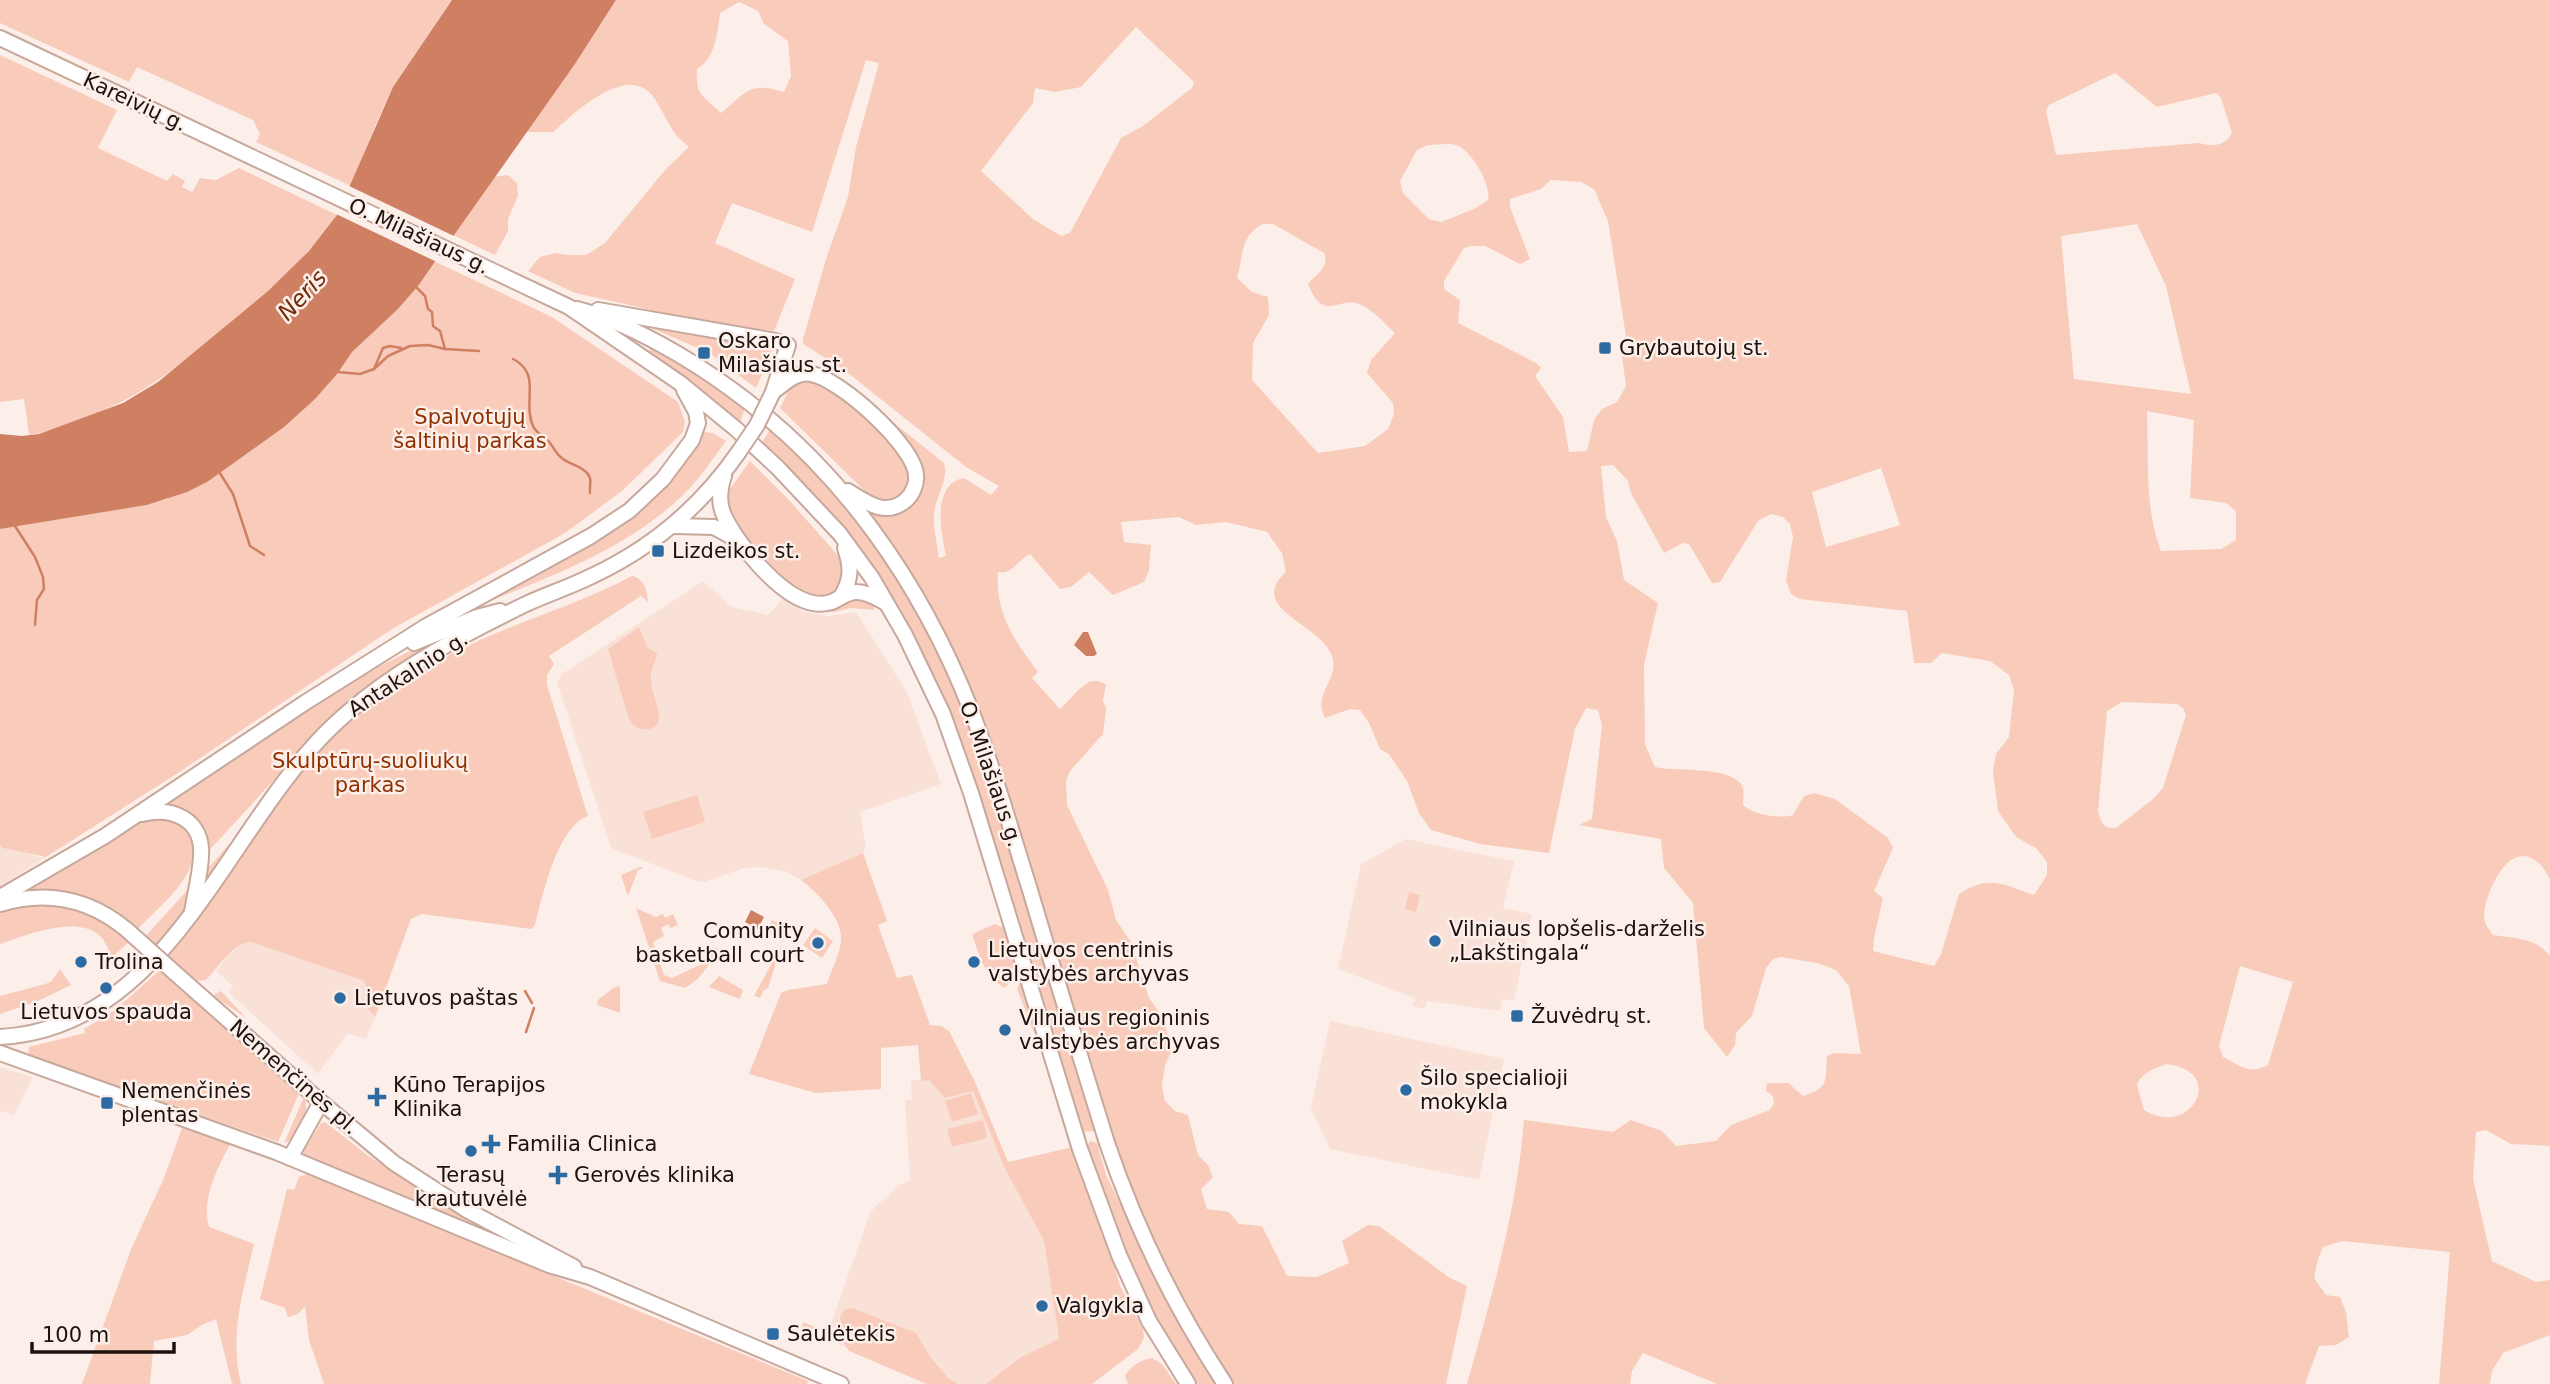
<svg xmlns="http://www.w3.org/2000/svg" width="2550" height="1384" font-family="'DejaVu Sans',sans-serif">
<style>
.built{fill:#fae1d8}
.green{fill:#f9cbba;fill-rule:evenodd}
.water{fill:#cf8063}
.pier{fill:#fcefea}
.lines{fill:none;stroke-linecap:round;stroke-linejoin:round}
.stream{stroke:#cf8063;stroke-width:2.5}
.primary-casing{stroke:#c7a89c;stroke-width:18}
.primary{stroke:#fff;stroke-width:14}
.primary-bridge-casing{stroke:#c7a89c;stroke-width:18;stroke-linecap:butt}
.primary-bridge{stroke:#fff;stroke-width:14}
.poi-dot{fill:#2d6aa1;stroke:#fcefea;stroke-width:2.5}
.labels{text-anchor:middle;stroke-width:5;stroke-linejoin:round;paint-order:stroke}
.street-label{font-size:21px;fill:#1c110d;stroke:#fcefea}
.poi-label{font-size:21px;fill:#1c110d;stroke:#fcefea;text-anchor:start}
.park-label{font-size:21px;fill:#903101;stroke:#fcefea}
.water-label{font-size:23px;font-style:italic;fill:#722a0a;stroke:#fcefea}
</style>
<rect width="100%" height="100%" fill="#fcefea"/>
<g class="built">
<polygon points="703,581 732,607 768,615 783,598 804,612 814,614 828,616 856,612 907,692 941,784 860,812 866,847 863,853 801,880 786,872 762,867 744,868 705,882 696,881 611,848 557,682 562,674"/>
<polygon points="1406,839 1514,861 1503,908 1532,914 1514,1001 1502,999 1500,1011 1427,1001 1425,1009 1413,1006 1415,998 1338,969 1361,864"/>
<polygon points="0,845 39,857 46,857 0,886"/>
<polygon points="244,942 251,942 364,981 369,994 367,1008 375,1017 366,1039 347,1034 318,1074 228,992 233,986 216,971 227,956"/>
<polygon points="1330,1021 1504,1059 1479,1180 1330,1149 1311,1108"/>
<polygon points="0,1067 33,1077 14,1115 0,1111"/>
<polygon points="911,1080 929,1080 973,1091 1005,1169 1044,1241 1059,1339 1021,1357 986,1384 925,1384 826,1338 870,1213 875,1207 901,1184 910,1181 905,1100 912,1100"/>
</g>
<g class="green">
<polygon points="0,0 452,0 393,87 375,126 351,186 256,142 260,134 253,120 137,67 129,82 0,23"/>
<path d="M616,0H2550V879C2546,873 2542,864 2536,861C2508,839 2485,894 2484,915C2484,924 2489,929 2493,935C2516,939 2535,937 2550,956V1146L2511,1144L2486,1130L2476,1132L2473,1179L2492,1261L2536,1282L2550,1280V1335L2503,1353L2492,1371L2490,1384H2439L2450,1252L2342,1241L2323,1247L2318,1259L2314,1278L2326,1295L2340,1297L2346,1312L2349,1337L2336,1345L2319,1346L2305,1384H1717L1643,1353L1632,1371L1630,1384H1467C1491,1298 1517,1210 1524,1120L1613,1132L1631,1120L1662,1131L1676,1146L1716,1141L1731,1125L1770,1110L1774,1103L1773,1096L1766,1091L1767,1083H1788L1803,1096C1830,1088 1825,1080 1827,1056L1834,1053L1861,1054L1849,986L1836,970L1817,963L1781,957L1773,959L1766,968L1752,1016L1736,1033L1735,1045L1727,1057L1704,1028L1693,903L1664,868L1661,839L1579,825L1592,819L1602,725L1598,710L1586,708L1575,729L1549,853L1480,844L1431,830L1419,813L1407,781L1389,754L1380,749L1369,723L1360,710L1350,709L1325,718C1310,690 1348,677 1327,647C1309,621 1249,606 1286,572L1282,553L1267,532L1226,522L1196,525L1179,517L1121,522L1124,542L1151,545L1149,571L1144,582L1113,595L1089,572L1071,587L1060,589L1030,554C1018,559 1013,575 998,572C995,613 1014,640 1038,672L1032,678L1060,709C1073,698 1089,670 1106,685L1103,700L1106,709L1103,734L1070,771L1066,781L1067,805L1108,890L1116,920L1131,942L1149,998L1164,1019L1171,1052L1165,1065L1162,1086L1165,1101L1175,1111L1188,1115L1198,1155L1208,1165L1213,1177L1201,1189L1207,1209L1229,1212L1239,1224L1262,1226L1287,1276L1317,1277L1349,1263L1342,1241L1368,1225L1379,1226L1450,1278L1467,1286L1446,1384H1231L1205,1342L1169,1277L1138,1212L1105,1118L997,767L868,513L886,514L922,479L874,407L944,463C949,480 936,496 934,513C933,528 937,543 939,558L946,556C941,533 931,484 964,478L991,495L999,486L966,467L843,369L803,344V339L826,259L848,197L856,147L879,63L866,60L812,232L732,203L715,243L795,279L774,331L710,323L575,293L528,271L540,257L555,253L568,255H586L605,243L665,170L689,147C685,143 680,140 677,136C667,124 661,106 651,94C624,65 573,114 553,132H526L575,64ZM739,2L758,11L764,24L788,41L791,76L784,92C750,81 746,92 721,113C703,96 695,95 697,69C716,57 717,34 720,13ZM1136,27L1194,82L1192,88L1143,126L1121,138L1070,233L1061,236L1033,219L981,171L1033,103L1035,88L1055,92L1081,87ZM2115,73L2157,107L2216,93L2221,98L2232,133C2226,146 2212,147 2199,143L2056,155L2046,111L2049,105ZM1428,145C1437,145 1448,143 1456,145C1471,149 1492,186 1488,200L1474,209L1441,222L1429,219L1403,193L1400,181L1417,150ZM1551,180L1581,182L1594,189L1608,221L1627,343L1622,357L1626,386L1617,402L1602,409L1594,420L1587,451L1569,452L1563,417L1535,376L1541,368L1536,363L1458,323L1460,300L1444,289V281L1464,248L1471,246H1485L1520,264L1530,259L1510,207V199L1541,189ZM1263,224H1273L1324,253C1330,268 1317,273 1308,284C1324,324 1338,296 1359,304C1374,310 1384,323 1395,333L1371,360L1367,373L1393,403L1394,414L1388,429L1365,446L1318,453L1252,380L1253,343L1269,315L1268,297L1252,292L1237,278C1244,254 1240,236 1263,224ZM2137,224L2166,286L2191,394L2074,379L2061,236ZM2147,411L2194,420L2190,498L2226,503L2236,511V540L2221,549L2161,551C2144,508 2149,457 2147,411ZM1613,465L1628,481L1631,493L1664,553L1683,543L1689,544L1712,583L1720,582L1758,521L1771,514L1783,517L1790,524L1793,537L1786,580L1791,594L1800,599L1907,611L1914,663H1931L1942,653L1990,661L2009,675L2014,690L2009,737L1996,754L1993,771L1998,811L2016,837L2036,848L2047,862V875L2034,895C2003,885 1990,874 1959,894L1941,954L1934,966L1873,951L1874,938L1883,898L1874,891L1893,848L1888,838L1835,799L1814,793L1804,796L1793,815C1781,819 1753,815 1743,805C1743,800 1744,793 1743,788C1735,765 1676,772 1655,767L1645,745L1644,665L1658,603L1624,580L1617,541L1606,517L1601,466ZM1881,468L1900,525L1826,547L1812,492ZM2122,702L2177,704L2183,708L2186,715L2163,788L2152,800L2116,828C2103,829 2102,823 2098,812L2107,711ZM2240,966L2293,982L2268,1065C2249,1075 2241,1066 2223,1057L2219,1046ZM2167,1064C2228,1072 2190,1139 2144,1110L2137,1085C2142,1072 2154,1069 2167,1064Z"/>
<path d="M0,55L117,110L98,148L167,181L173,174L185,181L182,187L192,192L200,178L216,180L239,168L337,215C312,254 276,285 240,314C185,361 145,398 75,421C60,427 45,433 29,435L24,399L0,402Z"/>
<polygon points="508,175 517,183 518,196 508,219 508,231 495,255 453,235 493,177"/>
<polygon points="436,262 552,317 678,402 685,422 683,432 622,491 565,533 392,629 181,771 46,857 3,848 0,845 0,529 147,505 167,499 325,386 352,352 397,310"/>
<polygon points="640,323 720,339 774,343 768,364 764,366 731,363 727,365 709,353"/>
<polygon points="650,348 654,348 717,387 745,407 741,420 737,422 675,371 649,354"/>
<polygon points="738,370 763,372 756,388 737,374"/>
<path d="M803,378C839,388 884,428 903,460C905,463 910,469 911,474C913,490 897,499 884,504L871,497L780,408L791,386Z"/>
<path d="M771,427L839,498L889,564L926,625L972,727L1097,1132L1086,1131L1081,1134L950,715C906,606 847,523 762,443Z"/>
<path d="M704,432L713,433L726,441C712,460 699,480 682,496C622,553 543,579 468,610C528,577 596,549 648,503C671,483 688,457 704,432Z"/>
<polygon points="750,461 789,500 841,559 844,569 840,590 827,597 812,598 792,588 736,526 727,510 727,493"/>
<path d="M632,576C643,578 648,591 648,602L641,596L549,656L554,664L547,675V685L588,816C557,827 543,895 535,925L531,929L422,914L411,919L375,1017L367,1008L369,994L364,981L251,942C232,943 218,968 206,980L194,981L165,955C218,881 268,800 334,736C366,704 407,677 447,656C507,624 572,608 632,576Z"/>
<polygon points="856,595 872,603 875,610 851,608 834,612 816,610"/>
<path d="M469,627L347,707L282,771L206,854C196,828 195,810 164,804L221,764L354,679L416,648Z"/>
<path d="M639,627L648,648L657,653C656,661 652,667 651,674C649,689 659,704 659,718C659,731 641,732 633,725C632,723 629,718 628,716L608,649Z"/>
<polygon points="697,795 705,822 652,839 643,812"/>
<path d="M151,815L181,823C217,864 165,900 138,929C98,896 67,884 15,894Z"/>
<polygon points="241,831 201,892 203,874"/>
<path d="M863,853L887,921L878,925L897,978L912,975L930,1025L941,1026L949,1031L975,1082L1008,1162L1073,1147L1111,1253L1120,1286L1143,1329L1144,1338L1138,1349L1092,1384H986L1021,1357L1059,1339L1044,1241L1005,1169L973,1091L945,1098L929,1080L921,1081L918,1045L881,1048V1089L816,1093L749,1074L781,993L788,990L827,984C831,970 842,951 841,937C841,917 816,891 801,880Z"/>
<polygon points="640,867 644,868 638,870 628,896 621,875"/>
<polygon points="191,886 186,911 157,948 145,937"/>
<polygon points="1409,892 1420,895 1416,912 1405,909"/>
<path d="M40,904C78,907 101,915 129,942L110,959C104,904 31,933 0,944V911Z"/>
<polygon points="636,908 656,917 663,914 665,918 673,914 678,925 670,928 668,924 661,928 664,936 653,942 664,975 672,978 706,962 714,947 720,950 698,979 685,988 660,981"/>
<polygon points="772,920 790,929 783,941 766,931"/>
<path d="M995,924L1004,928L1017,970L1016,975L1005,988C985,977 979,955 972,934Z"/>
<polygon points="815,928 833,941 822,958 803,945"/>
<polygon points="782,944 768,988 764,990 760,998 754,996"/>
<polygon points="60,969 71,985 36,1002 0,1014 0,996 45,984 51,982"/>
<polygon points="161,969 300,1091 278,1142 28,1056 29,1047 85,1033 84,1029 115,1010"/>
<polygon points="719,976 743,990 740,999 709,987"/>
<polygon points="1020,982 1045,1051 1042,1053 1017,989"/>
<polygon points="620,986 620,1013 597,1005 598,1000 613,988"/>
<polygon points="221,991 246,1018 215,997 215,994"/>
<polygon points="971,1093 978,1114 952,1122 945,1101"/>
<path d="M304,1097C311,1112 300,1138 284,1143Z"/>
<polygon points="983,1120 987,1138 952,1147 947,1129"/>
<polygon points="325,1122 367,1155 449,1208 512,1242 511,1244 305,1157 303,1151 321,1123"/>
<path d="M183,1125L232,1141C218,1166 201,1199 209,1227L254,1244C243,1292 229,1335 241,1384H232L216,1319L202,1325L187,1335L154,1341L150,1384H82L132,1247L164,1178Z"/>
<path d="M1090,1141L1097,1143L1106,1175L1157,1280L1217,1384H1195C1174,1350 1154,1316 1137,1280C1116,1237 1102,1192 1086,1148Z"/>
<polygon points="307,1174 808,1381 807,1384 324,1384 309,1340 305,1306 298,1314 288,1317 285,1308 260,1299 287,1189 294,1190 299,1177"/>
<polygon points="852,1308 916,1333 931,1358 948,1378 958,1384 927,1384 849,1351 844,1343 840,1317 845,1309"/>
<polygon points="803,1322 820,1329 816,1340 800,1335"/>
<path d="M1152,1358L1162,1364L1176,1384H1128L1125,1376C1129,1367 1142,1359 1152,1358Z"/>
</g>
<g class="water">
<polygon points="452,0 616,0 575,64 418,286 397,310 352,352 337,374 315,399 284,427 207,482 187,492 147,505 0,529 0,434 22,436 39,434 123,403 158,382 268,291 309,251 337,215 393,87"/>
<polygon points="1083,632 1088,632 1097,654 1094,656 1086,656 1074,645"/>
<polygon points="751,910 764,917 758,929 745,922"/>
</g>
<polygon class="pier" points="347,185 456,237 439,263 334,213"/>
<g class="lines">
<g class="stream">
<polyline points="416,287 425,296 428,309 432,312 433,326 440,331 445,349"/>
<path d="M513,359C543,374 521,403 534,428C538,434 541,434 546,439C553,444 555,454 563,459C570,464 582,467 587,473C593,479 589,486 590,493"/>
<polyline points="374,369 383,348 390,346 401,348"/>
<polyline points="338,372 360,374 374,369 388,356 410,346 428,345 445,349 479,351"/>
<polyline points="218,470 233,494 250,546 264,555"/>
<polyline points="15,526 35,557 43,577 44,589 37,600 35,625"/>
<polyline points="525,991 532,1003"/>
<polyline points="526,1032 534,1008"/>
</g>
<defs>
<g id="primary">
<polyline points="0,38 569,307 680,383 736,429 778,468 840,534 872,578 905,635 943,714 971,793 1080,1149 1119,1255 1149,1321 1188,1384"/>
<path d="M577,309C627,322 689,358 731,389C842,469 921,583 971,710C994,769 1011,830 1030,890C1055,975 1081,1059 1107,1143C1136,1229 1175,1308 1225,1384"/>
<polyline points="598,310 776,341 788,345 773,392"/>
<path d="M773,392C784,384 796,371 811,374C839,378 916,447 916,476C917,484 912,495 906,500C886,518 866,502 848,491"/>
<path d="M724,476C720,488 718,500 723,513C735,542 780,597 813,603C846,609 841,576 884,602"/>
<polyline points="674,526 714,527 736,539"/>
<path d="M842,595C852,578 851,566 845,548"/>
<polyline points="414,643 477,617 500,611"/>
<path d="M142,814C173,806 204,820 201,857C200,875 195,894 192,912"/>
<polyline points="0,897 105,836 306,702 425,627 591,536 629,511 663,479 692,440 698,423 696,412 684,390"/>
<path d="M0,904C47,890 90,899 127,930"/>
<polyline points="175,973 321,1102 394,1163 465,1209 574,1267"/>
<path d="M0,1037C172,1028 227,822 337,722C391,672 460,636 526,604C548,594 572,586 594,575C653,547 701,506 738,453"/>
<polyline points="0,1053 276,1152 549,1265 590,1277 841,1384"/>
<polyline points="290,1158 321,1102"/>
</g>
</defs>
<use href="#primary" class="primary-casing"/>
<use href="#primary" class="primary"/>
<defs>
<g id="primary-bridge">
<polyline points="738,453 757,425 773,392"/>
<polyline points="127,930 175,973"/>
</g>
</defs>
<use href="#primary-bridge" class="primary-bridge-casing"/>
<use href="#primary-bridge" class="primary-bridge"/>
</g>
<g class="poi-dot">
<rect x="1598" y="341" width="14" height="14" rx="3.5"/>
<rect x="697" y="346" width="14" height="14" rx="3.5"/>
<rect x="651" y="544" width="14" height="14" rx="3.5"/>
<circle cx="1435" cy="941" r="7"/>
<circle cx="818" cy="943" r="7"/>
<circle cx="81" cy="962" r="7"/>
<circle cx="974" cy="962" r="7"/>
<circle cx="106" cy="988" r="7"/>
<circle cx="340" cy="998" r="7"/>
<rect x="1510" y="1009" width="14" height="14" rx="3.5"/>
<circle cx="1005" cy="1030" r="7"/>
<circle cx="1406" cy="1090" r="7"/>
<path d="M373.5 1086.5h7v7h7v7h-7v7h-7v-7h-7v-7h7z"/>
<rect x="100" y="1096" width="14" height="14" rx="3.5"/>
<path d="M487.5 1133.5h7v7h7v7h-7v7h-7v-7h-7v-7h7z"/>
<circle cx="471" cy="1151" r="7"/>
<path d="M554.5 1164.5h7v7h7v7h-7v7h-7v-7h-7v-7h7z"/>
<circle cx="1042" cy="1306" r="7"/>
<rect x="766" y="1327" width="14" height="14" rx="3.5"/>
</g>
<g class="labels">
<g class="street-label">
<text transform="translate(135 102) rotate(25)" y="7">Kareivių g.</text>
<text transform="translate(419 236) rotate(25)" y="7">O. Milašiaus g.</text>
<text transform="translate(408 674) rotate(-33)" y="7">Antakalnio g.</text>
<text transform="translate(991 774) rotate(71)" y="7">O. Milašiaus g.</text>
<text transform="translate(294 1077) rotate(41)" y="7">Nemenčinės pl.</text>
</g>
<g class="poi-label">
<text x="718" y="348">Oskaro<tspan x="718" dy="24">Milašiaus st.</tspan></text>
<text x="1619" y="355">Grybautojų st.</text>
<text x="672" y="558">Lizdeikos st.</text>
<text x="1449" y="936">Vilniaus lopšelis-darželis<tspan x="1449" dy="24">„Lakštingala“</tspan></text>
<text x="804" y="938" text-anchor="end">Comunity<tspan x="804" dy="24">basketball court</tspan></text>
<text x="988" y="957">Lietuvos centrinis<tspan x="988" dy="24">valstybės archyvas</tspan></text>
<text x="95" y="969">Trolina</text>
<text x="354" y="1005">Lietuvos paštas</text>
<text x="106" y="1019" text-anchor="middle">Lietuvos spauda</text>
<text x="1531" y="1023">Žuvėdrų st.</text>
<text x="1019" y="1025">Vilniaus regioninis<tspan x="1019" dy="24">valstybės archyvas</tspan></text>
<text x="1420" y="1085">Šilo specialioji<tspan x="1420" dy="24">mokykla</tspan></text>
<text x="393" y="1092">Kūno Terapijos<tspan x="393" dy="24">Klinika</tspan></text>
<text x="121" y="1098">Nemenčinės<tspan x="121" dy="24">plentas</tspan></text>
<text x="507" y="1151">Familia Clinica</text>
<text x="471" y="1182" text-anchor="middle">Terasų<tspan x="471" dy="24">krautuvėlė</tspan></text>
<text x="574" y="1182">Gerovės klinika</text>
<text x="1056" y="1313">Valgykla</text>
<text x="787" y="1341">Saulėtekis</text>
</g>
<g class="park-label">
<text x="470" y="424">Spalvotųjų<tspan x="470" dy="24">šaltinių parkas</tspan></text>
<text x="370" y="768">Skulptūrų-suoliukų<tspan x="370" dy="24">parkas</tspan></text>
</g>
<g class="water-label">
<text transform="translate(302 295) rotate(-47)" y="8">Neris</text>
</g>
</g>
<path d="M32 1342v10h142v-10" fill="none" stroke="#1c110d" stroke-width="3.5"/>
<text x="42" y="1342" font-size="21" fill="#1c110d" stroke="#fcefea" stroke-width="5" paint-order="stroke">100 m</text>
</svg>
